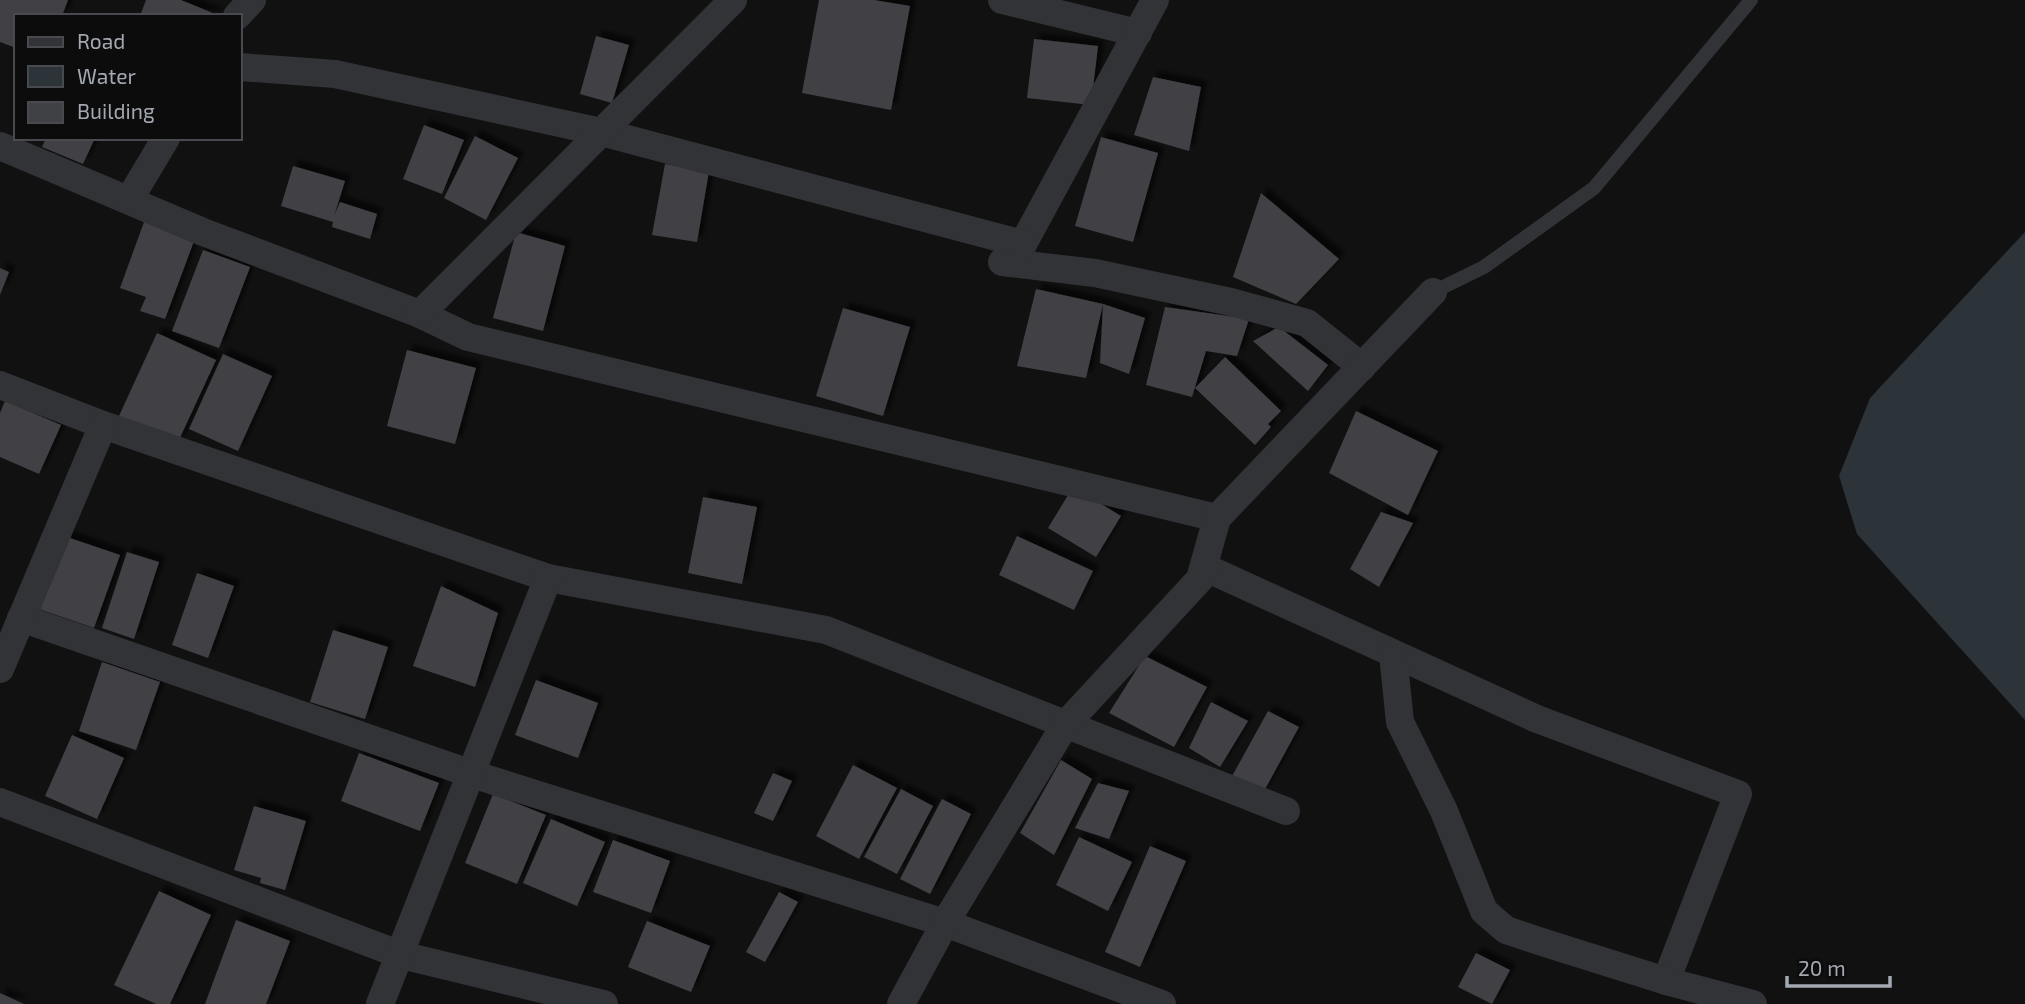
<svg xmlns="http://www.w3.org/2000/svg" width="2025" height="1004" font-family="'Exo 2',sans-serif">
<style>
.water{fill:#2c3339}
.building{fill:#404145;filter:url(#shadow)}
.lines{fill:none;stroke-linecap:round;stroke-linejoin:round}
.lane{stroke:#323336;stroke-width:14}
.street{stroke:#323336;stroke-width:28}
</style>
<defs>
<filter id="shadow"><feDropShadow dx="6" dy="-6" stdDeviation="2" flood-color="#0009"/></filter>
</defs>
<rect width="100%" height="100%" fill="#111112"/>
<polygon class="water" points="2025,232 2025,720 1857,534 1839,476 1870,398"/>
<g class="building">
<polygon points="0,0 68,0 62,16 16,16 16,48 0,42"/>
<polygon points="146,0 181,0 220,16 140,16"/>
<polygon points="819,0 874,0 910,6 891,110 802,93"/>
<polygon points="596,36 629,45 612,103 580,94"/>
<polygon points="1034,39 1098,46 1091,105 1027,98"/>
<polygon points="1153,77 1201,87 1189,151 1134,135"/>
<polygon points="424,125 464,140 442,194 403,179"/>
<polygon points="475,136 518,158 486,220 444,198"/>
<polygon points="1101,137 1158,153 1133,242 1075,226"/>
<polygon points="46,138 95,138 83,164 42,147"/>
<polygon points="665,164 709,171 697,242 652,235"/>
<polygon points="293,166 345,181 334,216 340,202 377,214 370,239 332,227 333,222 281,206"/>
<polygon points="1261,193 1339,259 1296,304 1233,277"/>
<polygon points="144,222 194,241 165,319 140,311 146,297 120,288"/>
<polygon points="516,232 565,246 543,331 493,318"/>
<polygon points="203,250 250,267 219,348 172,331"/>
<polygon points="0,268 9,272 0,295"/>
<polygon points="1036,289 1103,304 1086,378 1017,366"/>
<polygon points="1103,304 1145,318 1129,374 1100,363"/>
<polygon points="1165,307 1249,319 1237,356 1206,351 1192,397 1146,385"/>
<polygon points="843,308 910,327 883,416 816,396"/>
<polygon points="1279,327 1328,365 1308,391 1253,341"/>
<polygon points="157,333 216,360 178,442 119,416"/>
<polygon points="407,350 476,368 455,444 387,426"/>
<polygon points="223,354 272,376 238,451 189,429"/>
<polygon points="1225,357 1281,411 1268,424 1271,427 1255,445 1195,388"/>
<polygon points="5,401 61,425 39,474 0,457 0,413"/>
<polygon points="1356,411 1438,451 1408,515 1329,473"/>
<polygon points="1073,487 1121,516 1096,557 1048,528"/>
<polygon points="703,497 757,507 742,584 688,573"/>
<polygon points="1381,512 1413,523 1379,587 1350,569"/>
<polygon points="61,535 120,555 94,628 36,608"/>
<polygon points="1017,536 1093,571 1074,610 999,575"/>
<polygon points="127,552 159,562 134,639 102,628"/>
<polygon points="197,573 234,586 208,658 172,645"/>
<polygon points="441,586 498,613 475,687 413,666"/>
<polygon points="333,630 388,647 365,719 310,702"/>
<polygon points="1145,656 1207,687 1174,747 1109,713"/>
<polygon points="102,662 160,682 136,750 79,731"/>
<polygon points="536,680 598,703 578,758 515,735"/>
<polygon points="1211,702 1248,721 1220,767 1189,748"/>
<polygon points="1268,711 1299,727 1264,791 1231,778"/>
<polygon points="72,735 124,758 97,819 45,796"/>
<polygon points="359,753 439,783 420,831 341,801"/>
<polygon points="1061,760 1092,779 1054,855 1020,833"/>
<polygon points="853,765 897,788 859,859 816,836"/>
<polygon points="773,773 792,781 773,821 754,813"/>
<polygon points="1098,783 1129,791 1109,839 1075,828"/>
<polygon points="901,789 933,806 897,874 864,857"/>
<polygon points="493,794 546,815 517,884 465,863"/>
<polygon points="942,799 971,814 930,894 900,879"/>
<polygon points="254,806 306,821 285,890 260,883 261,878 234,870"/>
<polygon points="551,819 605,842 577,906 523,883"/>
<polygon points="1079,837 1132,862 1108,911 1056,885"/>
<polygon points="613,840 670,861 651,913 593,892"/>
<polygon points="1150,846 1186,861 1140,967 1105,952"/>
<polygon points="159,891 211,915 170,1004 156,1004 114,985"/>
<polygon points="779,892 798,902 765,962 746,952"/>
<polygon points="236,920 290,941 266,1004 205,1004"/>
<polygon points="647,921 710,946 691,992 628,967"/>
<polygon points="1476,953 1510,970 1492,1004 1458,987"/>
<polygon points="0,993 24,1004 0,1004"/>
</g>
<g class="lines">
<polyline class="lane" points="1433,292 1484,267 1594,188 1751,0"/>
<g class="street">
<polyline points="1002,0 1138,33"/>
<polyline points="1155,0 1023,244 1002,262 1095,273 1231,302 1307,323 1362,367"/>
<polyline points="237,16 252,0"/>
<polyline points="240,67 335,74 601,132 1023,244"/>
<polyline points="0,146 203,232 420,314 468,337 1217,518"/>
<polyline points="129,200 166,138"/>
<polyline points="420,314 733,0"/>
<polyline points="0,385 103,425 548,578 826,630 1286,811"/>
<polyline points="1204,567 1537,719 1738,794 1666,981"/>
<polyline points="21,618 472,774 945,923 1162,1004"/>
<polyline points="1393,654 1400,722 1444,811 1484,911 1506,930 1542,942 1666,981 1753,1004"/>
<polyline points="0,669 103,425"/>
<polyline points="0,802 401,955 604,1004"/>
<polyline points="380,1004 548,578"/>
<polyline points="901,1004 945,923 1065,725 1200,579 1217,518 1433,292"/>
</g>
</g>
<rect x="14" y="14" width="228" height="126" fill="#0c0c0d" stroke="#484a4f" stroke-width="2"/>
<rect x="28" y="37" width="35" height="10" fill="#323336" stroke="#484a4f" stroke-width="2"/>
<text x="77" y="49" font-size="21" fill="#a3a8b1">Road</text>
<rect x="28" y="66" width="35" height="21" fill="#2c3339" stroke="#484a4f" stroke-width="2"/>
<text x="77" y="84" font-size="21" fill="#a3a8b1">Water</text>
<rect x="28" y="102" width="35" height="21" fill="#404145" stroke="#484a4f" stroke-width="2"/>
<text x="77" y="119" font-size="21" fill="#a3a8b1">Building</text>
<path d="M1787 976v10h103v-10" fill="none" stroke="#a3a8b1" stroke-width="3.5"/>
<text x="1798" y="976" font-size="21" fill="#a3a8b1" stroke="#0c0c0d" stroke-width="5" paint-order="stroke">20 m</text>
</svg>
